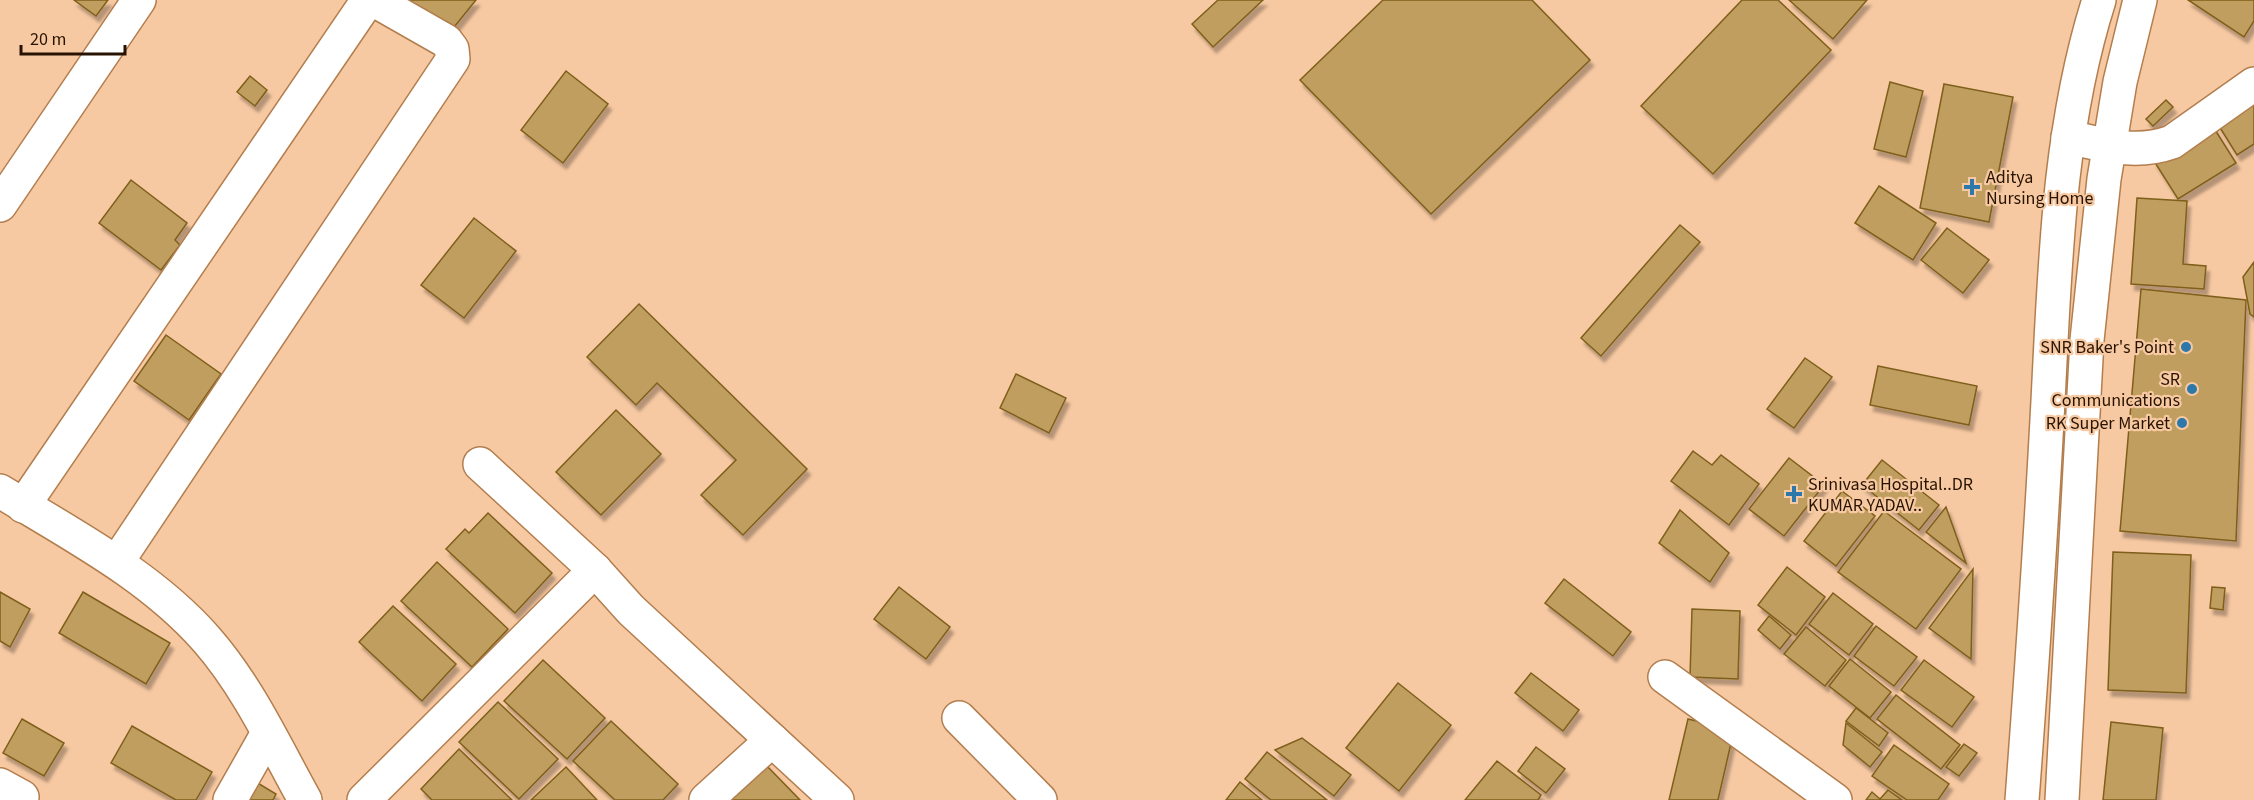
<svg xmlns="http://www.w3.org/2000/svg" width="2254" height="800" font-family="'Source Sans 3',sans-serif">
<style>
.building{fill:#c09e5e;stroke:#7f5f1b;stroke-width:1.5;filter:url(#shadow)}
.lines{fill:none;stroke-linecap:round;stroke-linejoin:round}
.minor-casing{stroke:#b37e4e;stroke-width:36}
.tertiary-casing{stroke:#b37e4e;stroke-width:36}
.minor{stroke:#fff;stroke-width:33}
.tertiary{stroke:#fff;stroke-width:33}
.poi-dot{fill:#2c78ab;stroke:#f7c9a2;stroke-width:2}
.labels{text-anchor:middle;stroke-width:4.5;stroke-linejoin:round;paint-order:stroke}
.poi-label{font-size:18px;fill:#281301;stroke:#f7c9a2;text-anchor:end}
</style>
<defs>
<filter id="shadow"><feDropShadow dx="3.5" dy="6" stdDeviation="1.5" flood-color="#0004"/></filter>
</defs>
<rect width="100%" height="100%" fill="#f7c9a2"/>
<g class="building">
<polygon points="74,0 108,0 96,16"/>
<polygon points="400,0 476,0 446,37"/>
<polygon points="1218,0 1263,0 1213,47 1192,24"/>
<polygon points="1383,0 1532,0 1590,60 1431,214 1300,80"/>
<polygon points="1742,0 1778,0 1831,50 1713,174 1641,106"/>
<polygon points="1789,0 1867,0 1833,39"/>
<polygon points="2188,0 2254,0 2254,21 2244,37"/>
<polygon points="566,71 608,104 563,163 521,130"/>
<polygon points="250,76 267,90 255,106 237,92"/>
<polygon points="1890,82 1923,91 1906,157 1874,149"/>
<polygon points="1944,84 2013,97 1989,222 1920,208"/>
<polygon points="2254,94 2254,144 2237,155 2214,118"/>
<polygon points="2166,100 2173,107 2153,126 2146,119"/>
<polygon points="2212,125 2236,163 2178,199 2154,161"/>
<polygon points="131,180 187,223 175,240 180,245 161,270 99,223"/>
<polygon points="1879,186 1936,223 1913,260 1855,223"/>
<polygon points="2137,198 2187,201 2183,264 2206,266 2204,289 2131,284"/>
<polygon points="474,218 516,251 464,318 421,285"/>
<polygon points="1680,225 1700,242 1601,356 1581,338"/>
<polygon points="1947,228 1989,260 1963,293 1921,260"/>
<polygon points="2254,262 2254,317 2250,314 2243,277"/>
<polygon points="2141,289 2246,300 2236,541 2120,531"/>
<polygon points="639,304 807,469 743,535 701,495 736,460 657,383 636,405 587,357"/>
<polygon points="166,335 221,374 189,420 134,381"/>
<polygon points="1805,358 1832,377 1794,428 1767,409"/>
<polygon points="1878,366 1977,386 1969,425 1870,405"/>
<polygon points="1016,374 1066,398 1049,433 1000,408"/>
<polygon points="616,410 661,454 601,515 556,472"/>
<polygon points="1693,451 1712,465 1721,455 1759,484 1729,525 1671,481"/>
<polygon points="1789,458 1824,485 1784,536 1749,509"/>
<polygon points="1882,460 1939,505 1919,530 1862,485"/>
<polygon points="1842,491 1875,516 1836,566 1804,541"/>
<polygon points="1946,507 1966,563 1926,532"/>
<polygon points="1680,510 1729,553 1710,582 1659,543"/>
<polygon points="1884,511 1961,569 1916,629 1838,572"/>
<polygon points="488,513 552,573 515,613 446,549 465,529 469,533"/>
<polygon points="2113,552 2191,555 2186,693 2108,690"/>
<polygon points="437,562 508,629 472,667 401,601"/>
<polygon points="1787,567 1825,597 1796,635 1758,605"/>
<polygon points="1973,569 1971,659 1929,628"/>
<polygon points="1564,579 1631,632 1613,656 1545,603"/>
<polygon points="899,587 950,627 926,659 874,619"/>
<polygon points="2212,587 2225,588 2223,610 2210,608"/>
<polygon points="0,592 30,609 10,647 0,641"/>
<polygon points="83,592 170,643 146,684 59,633"/>
<polygon points="1833,593 1873,624 1849,655 1809,624"/>
<polygon points="393,606 456,664 422,701 359,642"/>
<polygon points="1692,609 1740,611 1738,679 1690,677"/>
<polygon points="1769,616 1791,635 1780,649 1758,630"/>
<polygon points="1876,626 1917,657 1894,686 1854,656"/>
<polygon points="1806,627 1846,660 1825,686 1784,654"/>
<polygon points="1850,659 1891,692 1870,718 1829,686"/>
<polygon points="543,660 605,718 567,759 504,701"/>
<polygon points="1924,660 1974,697 1952,727 1901,690"/>
<polygon points="1531,673 1579,710 1563,731 1515,693"/>
<polygon points="1398,683 1451,725 1399,791 1346,748"/>
<polygon points="1896,695 1960,745 1941,769 1877,719"/>
<polygon points="498,702 558,759 519,799 459,742"/>
<polygon points="1856,708 1888,733 1879,746 1846,721"/>
<polygon points="22,719 64,743 44,776 3,753"/>
<polygon points="1688,719 1734,730 1718,800 1669,800"/>
<polygon points="611,721 678,784 663,800 615,800 573,761"/>
<polygon points="2111,722 2163,728 2156,800 2103,800"/>
<polygon points="1846,723 1882,752 1870,767 1843,745"/>
<polygon points="132,726 212,772 196,800 176,800 111,763"/>
<polygon points="1302,738 1351,775 1334,796 1275,750"/>
<polygon points="1964,744 1977,753 1959,776 1946,767"/>
<polygon points="1894,745 1949,784 1938,800 1907,800 1872,776"/>
<polygon points="1536,747 1565,769 1546,793 1518,771"/>
<polygon points="459,749 512,800 432,800 421,789"/>
<polygon points="1267,752 1327,800 1271,800 1245,779"/>
<polygon points="1497,761 1541,795 1538,800 1465,800"/>
<polygon points="766,765 800,800 730,800"/>
<polygon points="566,767 597,800 531,800"/>
<polygon points="251,779 276,794 273,800 238,800"/>
<polygon points="1240,782 1262,800 1226,800"/>
<polygon points="1888,790 1902,800 1866,800 1872,792 1880,799"/>
</g>
<g class="lines">
<defs>
<g id="minor">
<path d="M2068,137C2104,145 2136,155 2172,142L2254,84"/>
<polyline points="0,205 139,0"/>
<polyline points="480,464 595,570"/>
<path d="M0,491C72,535 151,576 207,640C248,687 275,746 305,800"/>
<polyline points="23,506 368,0"/>
<polyline points="117,562 453,59 452,49 446,41 374,0"/>
<polyline points="1665,677 1835,800"/>
<polyline points="959,718 1040,800"/>
<polyline points="0,785 22,797"/>
<polyline points="230,800 268,733"/>
<polyline points="364,800 595,570 631,610 837,800"/>
<polyline points="706,800 772,740"/>
</g>
<g id="tertiary">
<path d="M2022,800C2032,667 2041,534 2048,401C2055,266 2058,129 2099,0"/>
<polyline points="2062,800 2087,340 2104,179 2120,82 2140,0"/>
</g>
</defs>
<use href="#minor" class="minor-casing"/>
<use href="#tertiary" class="tertiary-casing"/>
<use href="#minor" class="minor"/>
<use href="#tertiary" class="tertiary"/>
</g>
<g class="poi-dot">
<path d="M1969 178h6v6h6v6h-6v6h-6v-6h-6v-6h6z"/>
<circle cx="2186" cy="347" r="6"/>
<circle cx="2192" cy="389" r="6"/>
<circle cx="2182" cy="423" r="6"/>
<path d="M1791 485h6v6h6v6h-6v6h-6v-6h-6v-6h6z"/>
</g>
<g class="labels">
<g class="poi-label">
<text x="1986" y="183" text-anchor="start">Aditya<tspan x="1986" dy="21">Nursing Home</tspan></text>
<text x="2174" y="353">SNR Baker's Point</text>
<text x="2180" y="385">SR<tspan x="2180" dy="21">Communications</tspan></text>
<text x="2170" y="429">RK Super Market</text>
<text x="1808" y="490" text-anchor="start">Srinivasa Hospital..DR<tspan x="1808" dy="21">KUMAR YADAV..</tspan></text>
</g>
</g>
<path d="M21 45v9h104v-9" fill="none" stroke="#281301" stroke-width="3"/>
<text x="30" y="45" font-size="18" fill="#281301" stroke="#f7c9a2" stroke-width="4.5" paint-order="stroke">20 m</text>
</svg>
